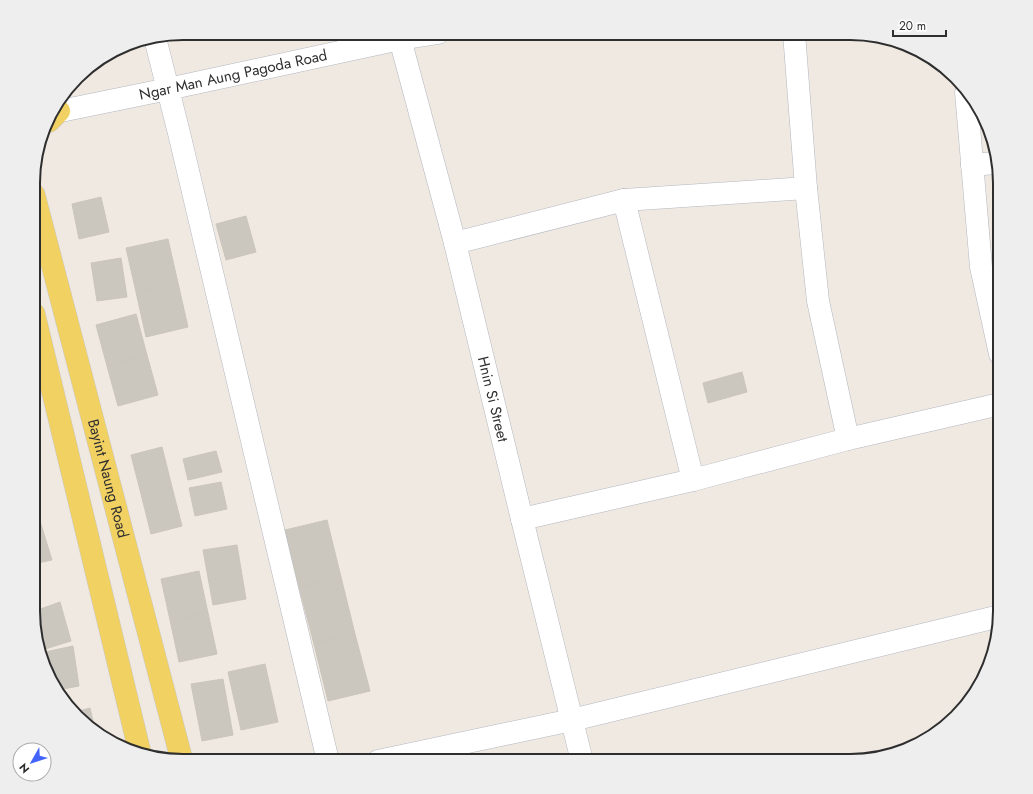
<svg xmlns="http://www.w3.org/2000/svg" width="1033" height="794" font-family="Jost,sans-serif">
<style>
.building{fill:#cbc7bf;stroke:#cbc5ba}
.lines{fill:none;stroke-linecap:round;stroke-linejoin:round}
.minor-casing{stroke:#b4b7c1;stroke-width:23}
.major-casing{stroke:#c9c9c9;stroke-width:23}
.minor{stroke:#fff;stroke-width:22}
.major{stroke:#f2d163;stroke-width:22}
.labels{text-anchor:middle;stroke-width:3;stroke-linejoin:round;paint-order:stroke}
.street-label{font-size:15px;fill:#2e2e2e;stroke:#fff}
.rim{fill:none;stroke:#2e2e2e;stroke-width:2}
</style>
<rect width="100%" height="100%" fill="#efe9e1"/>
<g class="building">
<polygon points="101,197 109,232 79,239 72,204"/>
<polygon points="246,216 256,252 226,260 216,224"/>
<polygon points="168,239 178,283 136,292 126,248"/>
<polygon points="121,258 127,297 97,301 91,263"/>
<polygon points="178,283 188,327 146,337 136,292"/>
<polygon points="136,314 147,355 107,366 96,325"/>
<polygon points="147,355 158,395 118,406 107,366"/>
<polygon points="742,372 747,392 708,403 703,383"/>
<polygon points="162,447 172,487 141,494 131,455"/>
<polygon points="216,451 222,472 188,480 183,459"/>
<polygon points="221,482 227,509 195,516 189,488"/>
<polygon points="34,487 39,518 52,560 33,564"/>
<polygon points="172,487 182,526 151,534 141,494"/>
<polygon points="327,520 341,577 299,587 285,530"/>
<polygon points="237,545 246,599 213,605 203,550"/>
<polygon points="199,571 208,613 170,620 161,579"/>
<polygon points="341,577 355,634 314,644 299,587"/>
<polygon points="60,602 71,641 42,650 33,621 33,616 36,615 35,611"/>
<polygon points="208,613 217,654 179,662 170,620"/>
<polygon points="355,634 370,691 328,701 314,644"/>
<polygon points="73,646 79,686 58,690 49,678 43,656 45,652"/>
<polygon points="265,664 278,722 241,730 228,672"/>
<polygon points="223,679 233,735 202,741 191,684"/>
<polygon points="90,708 95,730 95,731 84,724 75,712"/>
</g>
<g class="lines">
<defs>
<g id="minor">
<path id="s1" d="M399,33L400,39L455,243L522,519L582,761"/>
<polyline points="794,33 806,188 818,301 848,439"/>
<polyline points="155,38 179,133 328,761"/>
<polyline points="966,92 981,267 1000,354"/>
<path id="s2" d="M51,113L168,89L400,39L438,33"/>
<polyline points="972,165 995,163"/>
<polyline points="624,200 693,480"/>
<polyline points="455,243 624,200 806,188"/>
<polyline points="522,519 693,480 848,439 1000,404"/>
<polyline points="378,761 572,720 1000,616"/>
</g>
<g id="major">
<polyline points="49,121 59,111"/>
<path id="s3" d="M34,195L182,761"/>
<polyline points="34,314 140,753"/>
</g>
</defs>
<use href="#minor" class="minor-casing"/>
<use href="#major" class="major-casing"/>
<use href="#minor" class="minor"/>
<use href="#major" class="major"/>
</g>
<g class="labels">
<g class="street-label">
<text dy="5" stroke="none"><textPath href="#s2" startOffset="186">Ngar Man Aung Pagoda Road</textPath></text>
<text dy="5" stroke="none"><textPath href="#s1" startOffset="378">Hnin Si Street</textPath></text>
<text dy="5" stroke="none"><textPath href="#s3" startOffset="293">Bayint Naung Road</textPath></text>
</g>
</g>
<path d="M0 0H1033V794H0ZM183 40H850A143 143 0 0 1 993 183V611A143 143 0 0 1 850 754H183A143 143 0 0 1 40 611V183A143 143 0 0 1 183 40Z" fill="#eee" fill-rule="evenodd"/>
<path class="rim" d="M183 40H850A143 143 0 0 1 993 183V611A143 143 0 0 1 850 754H183A143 143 0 0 1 40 611V183A143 143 0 0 1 183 40Z"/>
<g transform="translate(32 762) rotate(231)"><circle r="19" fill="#ffffff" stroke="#ababab"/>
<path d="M0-3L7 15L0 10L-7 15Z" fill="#4264fb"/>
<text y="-6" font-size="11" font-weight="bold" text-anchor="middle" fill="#2e2e2e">N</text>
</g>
<path d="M893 30v6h53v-6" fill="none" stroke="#2e2e2e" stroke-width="2"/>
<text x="899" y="30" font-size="12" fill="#2e2e2e" stroke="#ffffff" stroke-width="3" paint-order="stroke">20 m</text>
</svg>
